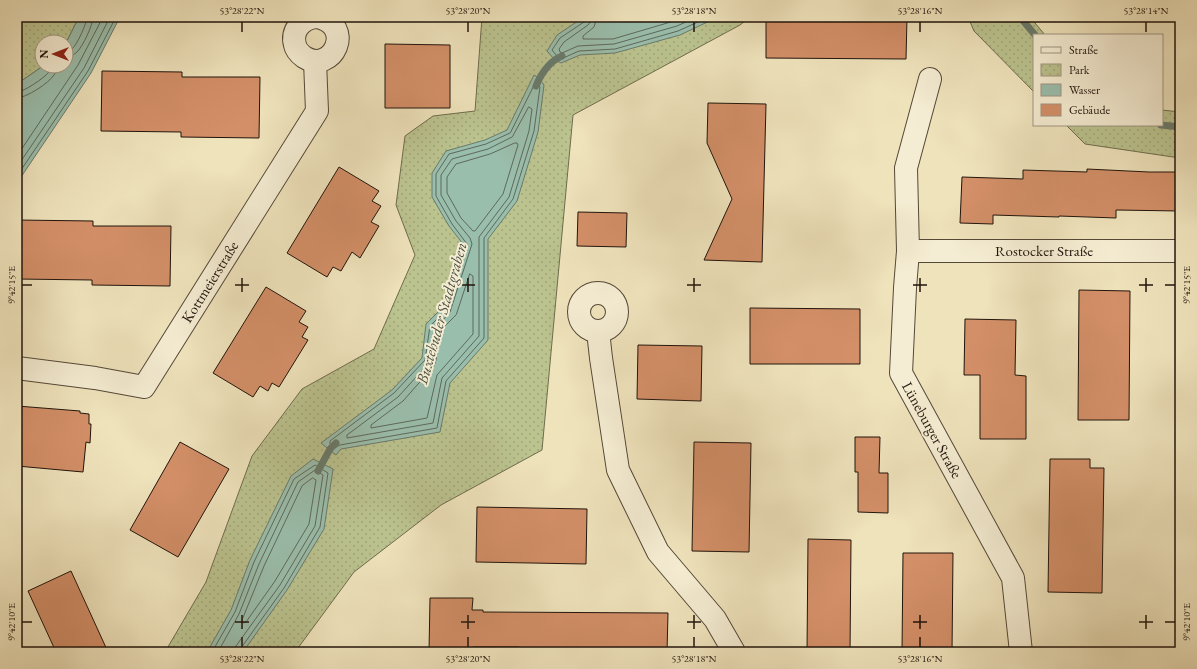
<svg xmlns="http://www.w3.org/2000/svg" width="1197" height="669" font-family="'EB Garamond',serif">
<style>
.park{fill:url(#park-dots);stroke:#6e6c4d}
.water{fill:#9abeac;stroke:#697a6c}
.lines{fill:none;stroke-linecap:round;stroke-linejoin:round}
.shore{stroke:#5d695c;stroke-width:1}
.stream{stroke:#697a6c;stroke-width:7}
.building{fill:#d38f68;stroke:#20140b}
.minor-casing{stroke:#544837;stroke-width:24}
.minor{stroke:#f5edd3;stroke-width:22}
.ticks{fill:none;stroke:#20140b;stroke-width:1.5}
.labels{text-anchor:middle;stroke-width:4;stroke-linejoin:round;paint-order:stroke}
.street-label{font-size:15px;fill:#20140b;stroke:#f5edd3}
.water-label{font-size:16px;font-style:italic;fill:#4b5043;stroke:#f5edd3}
.neatline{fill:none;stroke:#20140b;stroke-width:1.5}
.ticks-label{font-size:10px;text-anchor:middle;fill:#20140b}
</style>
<defs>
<pattern id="park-dots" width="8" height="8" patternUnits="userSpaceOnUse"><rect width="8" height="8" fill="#bbc38f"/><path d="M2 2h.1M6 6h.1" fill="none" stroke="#a0a77a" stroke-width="1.8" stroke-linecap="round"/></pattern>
</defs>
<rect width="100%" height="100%" fill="#efe3bc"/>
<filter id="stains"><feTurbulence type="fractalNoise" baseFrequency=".005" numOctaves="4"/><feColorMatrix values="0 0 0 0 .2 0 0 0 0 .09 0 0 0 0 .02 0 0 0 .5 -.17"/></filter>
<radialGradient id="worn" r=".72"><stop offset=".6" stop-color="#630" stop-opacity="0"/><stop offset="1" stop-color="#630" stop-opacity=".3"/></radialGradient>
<g class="park">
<polygon points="17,17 79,17 66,43 42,42 43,66 17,84"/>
<polygon points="482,17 750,17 740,25 573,115 542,450 441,505 354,572 295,652 165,652 206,582 252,456 302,389 374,349 415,255 396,205 405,136 433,116 475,111"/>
<polygon points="968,17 1030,17 1045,35 1034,35 1034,92 974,31"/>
<polygon points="1162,110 1180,112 1180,158 1085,144 1066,125 1162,125"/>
</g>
<g class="water">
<polygon points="79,17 120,17 91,73 17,183 17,84 43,66 66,66 66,43"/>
<polygon points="584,17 718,17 680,35 615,53 580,55 561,63 554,59 547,51 557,35"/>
<polygon points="534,75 539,78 544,85 538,132 517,201 488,239 488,340 450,383 440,432 341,449 336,455 321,443 392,390 422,358 426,324 442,308 463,244 449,226 432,197 432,173 446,151 485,140 507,130"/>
<polygon points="313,459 333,469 324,529 287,590 243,652 207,652 231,610 250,560 291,476"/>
</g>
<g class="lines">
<g class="shore">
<polyline points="586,17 584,22 560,38 552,50 557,56 561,59 579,51 615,49 678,31 709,17"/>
<polyline points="591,17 591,21 588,25 564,42 559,49 560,52 562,53 578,46 614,44 677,26 697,17"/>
<polyline points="597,17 594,27 583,36 583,39 613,39 674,21 683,17"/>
<path d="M66,51C69,50 70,51 72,49C77,45 87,23 87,17"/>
<path d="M66,57C70,56 74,55 77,52C83,46 93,25 93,17"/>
<polygon points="536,82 540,87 534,131 513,199 484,238 484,338 446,381 437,428 340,445 334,448 330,444 330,441 394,393 425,360 430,326 446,310 467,244 452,224 436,196 436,174 449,154 486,144 510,133"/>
<path d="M17,92C24,92 44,78 49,72C51,70 50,69 51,66"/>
<path d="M17,98C26,98 49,83 54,75C56,72 57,69 57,66"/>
<polygon points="529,107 532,109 529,131 509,197 479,237 479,336 442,378 433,423 347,438 347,435 398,397 428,364 431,359 435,329 450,312 472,244 470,238 456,221 441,195 441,175 452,159 488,149 512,137"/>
<polygon points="515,143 517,143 518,145 503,194 475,231 473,231 461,218 447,193 447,177 456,164 490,154"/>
<polyline points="17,156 78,65 103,17"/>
<polyline points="17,167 84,68 110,17"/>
<polyline points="17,176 88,71 116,17"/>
<polygon points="470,274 473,276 473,334 437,375 427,418 371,428 371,425 403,401 434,366 436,360 440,331 456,315"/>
<polygon points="313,478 316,480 309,524 275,581 246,622 243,623 242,620 264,566 302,486"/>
<polyline points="212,652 235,612 254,562 294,479 315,465 328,473 320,527 284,588 241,648 240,652"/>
<polyline points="218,652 239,614 259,564 298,482 315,470 323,475 315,526 280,585 236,646 235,652"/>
</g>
<g class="stream">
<polyline points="1020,17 1035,35"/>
<path d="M536,86C541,74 550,61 562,56"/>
<polyline points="1161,125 1180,127"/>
<polyline points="318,471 330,449 336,443"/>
</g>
</g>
<g class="building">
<polygon points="766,17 907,17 906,59 766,58"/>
<polygon points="385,44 450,45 450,108 385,108"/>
<polygon points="102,71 182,72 182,77 260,77 259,138 181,137 181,132 101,131"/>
<polygon points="708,103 766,104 762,262 704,260 732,199 707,143"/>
<polygon points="339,167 379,191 372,201 381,206 371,222 379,226 360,258 352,252 341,271 333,267 327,277 287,253"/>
<polygon points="1087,169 1149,172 1180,172 1180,211 1116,210 1116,218 1059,216 1059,217 993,215 993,224 960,223 962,177 1023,179 1023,170 1087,172"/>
<polygon points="578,212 627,213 626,247 577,246"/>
<polygon points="17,220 93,221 93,226 171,226 170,286 92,285 92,280 17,279"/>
<polygon points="266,287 306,311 299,322 308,327 302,337 308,340 279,387 272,383 268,391 260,386 253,397 213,373"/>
<polygon points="1079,290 1130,291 1129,420 1078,420"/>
<polygon points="750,308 860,309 860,364 750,364"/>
<polygon points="965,319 1016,320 1015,375 1026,376 1026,439 980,439 980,375 964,375"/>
<polygon points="638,345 702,346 701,401 637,399"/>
<polygon points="17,406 80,411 80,413 89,414 89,424 91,424 90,443 86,442 83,472 17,466"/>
<polygon points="855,437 880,437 879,473 888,473 888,513 858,512 858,472 855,472"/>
<polygon points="180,442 229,469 178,557 130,530"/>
<polygon points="694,442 751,443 749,552 692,551"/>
<polygon points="1050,459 1090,459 1090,468 1104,468 1102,593 1048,592"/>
<polygon points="477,507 587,509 586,564 476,562"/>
<polygon points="808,539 851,540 850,652 807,652"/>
<polygon points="903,553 953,553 952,652 902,652"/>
<polygon points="71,571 108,652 56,652 28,591"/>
<polygon points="430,598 473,598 472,610 483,610 483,612 668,613 667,652 519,652 519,647 473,647 473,652 429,652"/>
</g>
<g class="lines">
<defs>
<g id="minor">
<path d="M315,17C301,19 291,31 295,45C296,50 300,54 304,57C333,75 356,25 317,17"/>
<polyline points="930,79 906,168 908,251 905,288 901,373 1013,578 1021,652"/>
<polyline points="908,251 1180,251"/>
<circle cx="598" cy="312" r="19"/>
<polyline points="598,331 601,358 618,470 658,552 715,619 734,652"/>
<polyline points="17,368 95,378 144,387 317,111 315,61"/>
</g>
</defs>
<use href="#minor" class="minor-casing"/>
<use href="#minor" class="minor"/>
</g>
<path class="ticks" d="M242,22V32M468,22V32M694,22V32M920,22V32M1146,22V32M242,278V292M468,278V292M694,278V292M920,278V292M1146,278V292M22,285H32M235,285H249M461,285H475M687,285H701M913,285H927M1139,285H1153M1165,285H1175M242,615V629M468,615V629M694,615V629M920,615V629M1146,615V629M22,622H32M235,622H249M461,622H475M687,622H701M913,622H927M1139,622H1153M1165,622H1175M242,637V647M468,637V647M694,637V647M920,637V647"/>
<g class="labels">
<g class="street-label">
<text x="1044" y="256">Rostocker Straße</text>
<text transform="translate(210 282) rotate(-58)" y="5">Kottmeierstraße</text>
<text transform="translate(932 430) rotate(61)" y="5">Lüneburger Straße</text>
</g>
<g class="water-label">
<text transform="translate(441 313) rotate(-74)" y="6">Buxtehuder Stadtgraben</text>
</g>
</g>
<rect width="1197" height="669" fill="none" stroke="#efe3bc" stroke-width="44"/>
<rect x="1033" y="34" width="130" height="92" fill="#f5edd3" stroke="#a09683"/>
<rect x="1041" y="47" width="20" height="6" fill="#f5edd3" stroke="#a09683"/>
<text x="1069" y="54" font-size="12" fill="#20140b">Straße</text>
<rect x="1041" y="64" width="20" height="12" fill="url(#park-dots)" stroke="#a09683"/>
<text x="1069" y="74" font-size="12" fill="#20140b">Park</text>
<rect x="1041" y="84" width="20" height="12" fill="#9abeac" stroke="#a09683"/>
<text x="1069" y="94" font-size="12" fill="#20140b">Wasser</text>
<rect x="1041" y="104" width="20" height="12" fill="#d38f68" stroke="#a09683"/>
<text x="1069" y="114" font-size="12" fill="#20140b">Gebäude</text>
<g transform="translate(54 54) rotate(270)"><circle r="19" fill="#f5edd3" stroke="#a09683"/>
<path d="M0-3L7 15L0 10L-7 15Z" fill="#8f2418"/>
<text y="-6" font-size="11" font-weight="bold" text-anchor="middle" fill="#20140b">N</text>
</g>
<rect x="22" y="22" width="1153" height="625" class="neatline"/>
<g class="ticks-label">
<text x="242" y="14">53°28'22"N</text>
<text x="468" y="14">53°28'20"N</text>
<text x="694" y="14">53°28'18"N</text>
<text x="920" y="14">53°28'16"N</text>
<text x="1146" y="14">53°28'14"N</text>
<text transform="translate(1186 285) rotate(-90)" y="4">9°42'15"E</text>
<text transform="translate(11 285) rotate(-90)" y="4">9°42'15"E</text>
<text transform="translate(1186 622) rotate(-90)" y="4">9°42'10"E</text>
<text transform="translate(11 622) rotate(-90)" y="4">9°42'10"E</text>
<text x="242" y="662">53°28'22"N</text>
<text x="468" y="662">53°28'20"N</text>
<text x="694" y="662">53°28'18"N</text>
<text x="920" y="662">53°28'16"N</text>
</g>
<rect width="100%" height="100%" filter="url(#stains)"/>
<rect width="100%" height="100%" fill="url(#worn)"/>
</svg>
